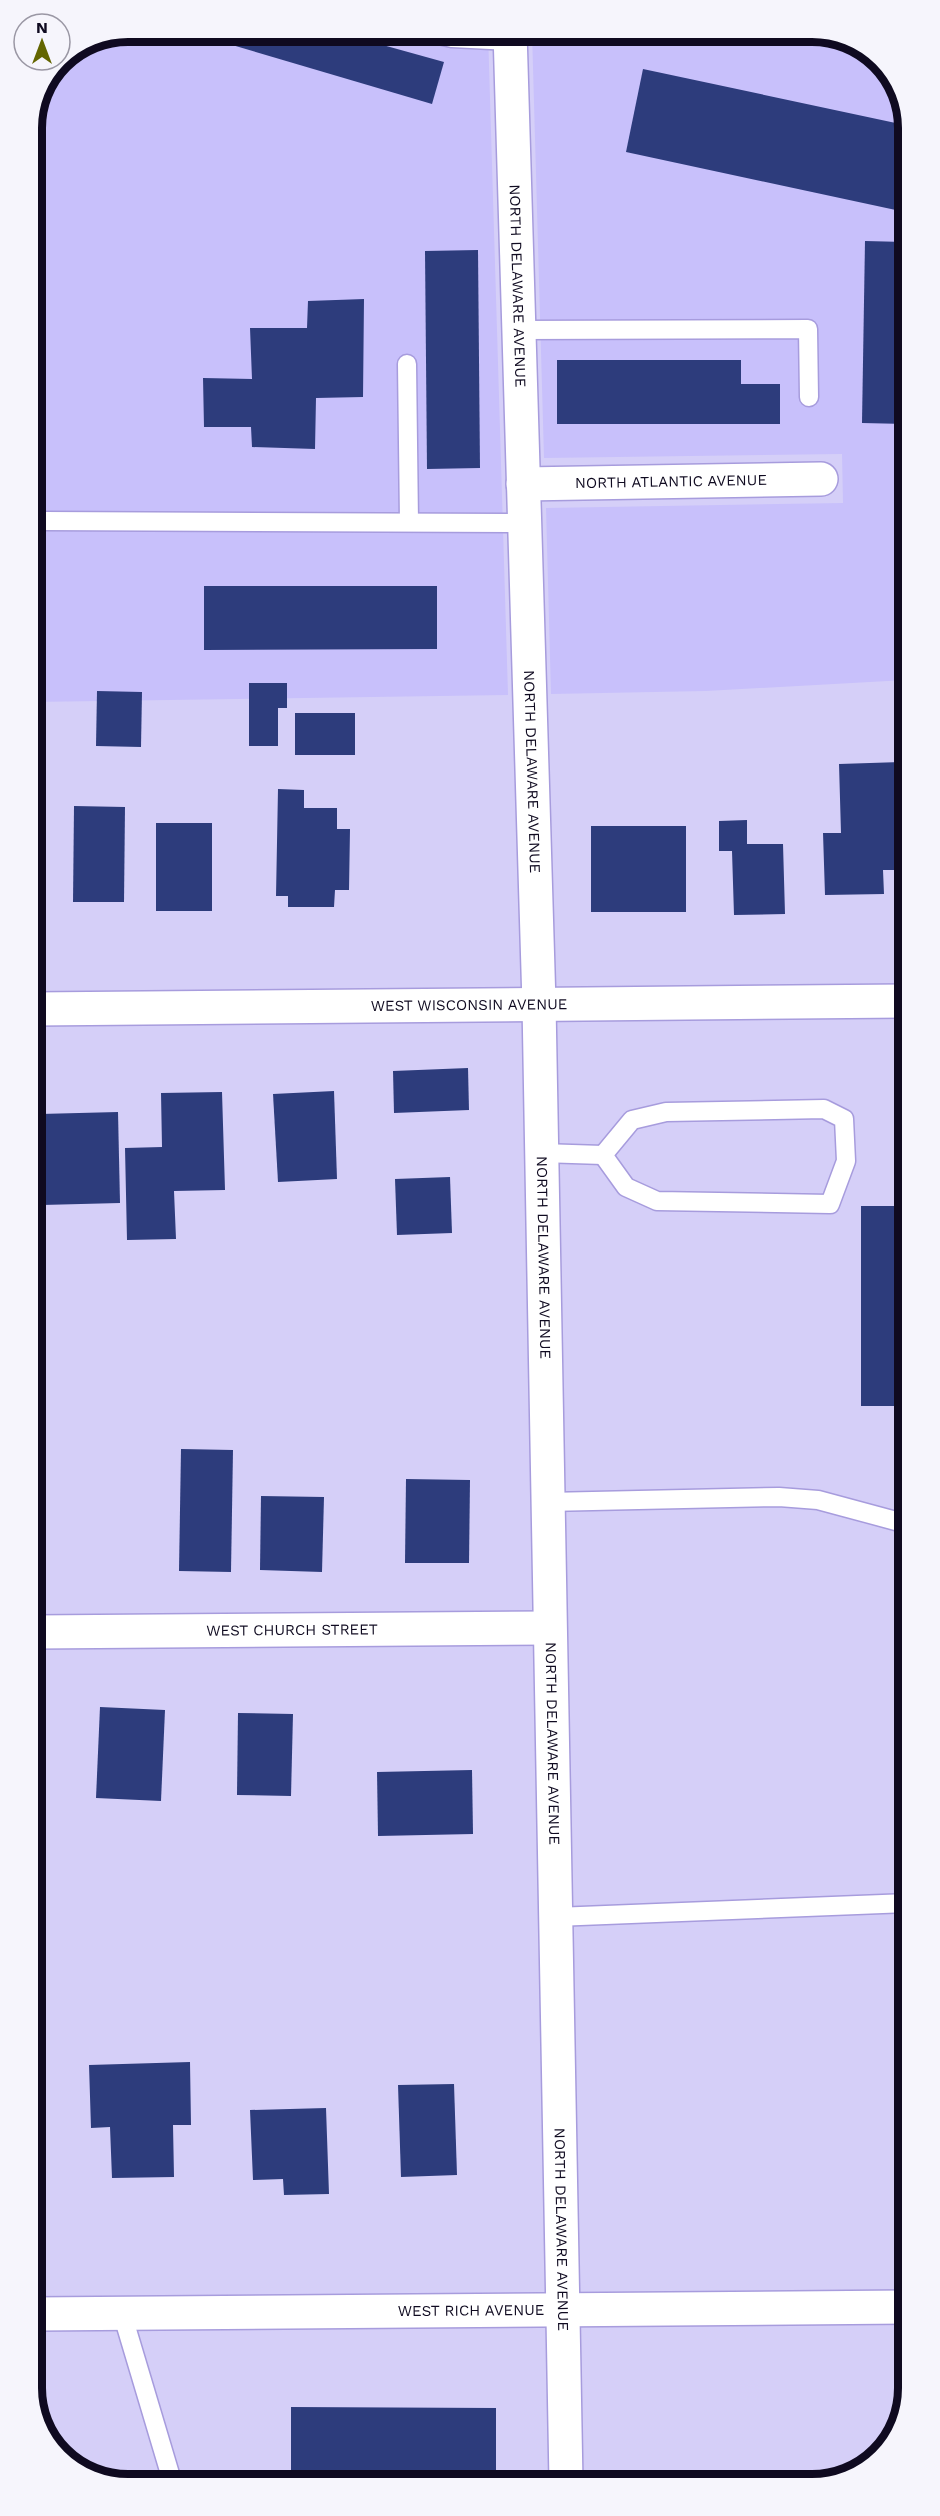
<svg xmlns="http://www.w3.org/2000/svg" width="940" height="2516" font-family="'Work Sans',sans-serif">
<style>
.built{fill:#c8c0fb}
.building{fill:#2d3c7c}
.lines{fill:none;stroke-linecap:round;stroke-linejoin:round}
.lane-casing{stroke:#a79cdd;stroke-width:21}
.street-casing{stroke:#a79cdd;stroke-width:36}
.secondary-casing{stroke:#a79cdd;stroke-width:36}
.lane{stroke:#fff;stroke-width:18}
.street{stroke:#fff;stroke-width:33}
.secondary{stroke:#fff;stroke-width:33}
.labels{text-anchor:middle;stroke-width:6;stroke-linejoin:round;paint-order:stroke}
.street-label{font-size:15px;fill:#0f0a20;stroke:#f6f5fc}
.rim{fill:none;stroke:#0f0a20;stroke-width:8}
</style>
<rect width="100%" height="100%" fill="#d5cff8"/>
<g class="built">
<polygon points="128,32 488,32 508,695 32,702 32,122 60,59"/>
<polygon points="532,32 819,32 871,52 905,102 906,680 706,691 551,694 546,508 843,503 842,454 544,458"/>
</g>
<g class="building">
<polygon points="188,32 336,32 444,62 432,104"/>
<polygon points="643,69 905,125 905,212 626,152"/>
<polygon points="865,241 905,242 906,424 862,423"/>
<polygon points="478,250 480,468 427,469 425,251"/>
<polygon points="364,299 363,397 316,398 315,449 252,447 251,427 204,427 203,378 252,379 250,328 307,328 308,301"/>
<polygon points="557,360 741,360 741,384 780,384 780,424 557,424"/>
<polygon points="204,586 437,586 437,649 204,650"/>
<polygon points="249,683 287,683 287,708 278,708 278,746 249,746"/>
<polygon points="97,691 142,692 141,747 96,746"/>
<rect x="295" y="713" width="60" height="42"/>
<polygon points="901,762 905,870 883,870 884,894 825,895 823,833 841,833 839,764"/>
<polygon points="278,789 304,790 304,808 337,808 337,829 350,829 349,890 335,890 334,907 288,907 288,896 276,896"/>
<polygon points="74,806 125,807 124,902 73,902"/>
<polygon points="747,820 747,844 783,844 785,914 734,915 732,851 719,851 719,821"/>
<rect x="156" y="823" width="56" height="88"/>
<rect x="591" y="826" width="95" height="86"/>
<polygon points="468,1068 469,1110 394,1113 393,1071"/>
<polygon points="334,1091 337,1179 278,1182 273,1094"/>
<polygon points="222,1092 225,1190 174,1191 176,1239 127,1240 125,1148 162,1147 161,1093"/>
<polygon points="118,1112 120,1203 42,1205 40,1114"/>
<polygon points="450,1177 452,1233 397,1235 395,1179"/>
<rect x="861" y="1206" width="46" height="200"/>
<polygon points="181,1449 233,1450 231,1572 179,1571"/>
<polygon points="406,1479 470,1480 469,1563 405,1563"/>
<polygon points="261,1496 324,1497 322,1572 260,1570"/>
<polygon points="100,1707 165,1710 161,1801 96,1798"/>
<polygon points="238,1713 293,1714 291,1796 237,1795"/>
<polygon points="34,1760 36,1760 38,1824 34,1824"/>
<polygon points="472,1770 473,1834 378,1836 377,1772"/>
<polygon points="190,2062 191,2125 173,2125 174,2177 112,2178 110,2127 91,2128 89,2065"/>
<polygon points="34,2065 38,2065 40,2128 34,2129"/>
<polygon points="454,2084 457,2175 401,2177 398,2085"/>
<polygon points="326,2108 329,2194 284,2195 283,2179 253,2180 250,2110"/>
<polygon points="291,2407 496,2408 496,2483 291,2484"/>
</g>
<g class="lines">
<defs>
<g id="lane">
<polyline points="426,32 452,38 510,41"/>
<polyline points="519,330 808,329 809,397"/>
<polyline points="407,364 409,522"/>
<polyline points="43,521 524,523"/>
<polygon points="824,1109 844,1119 846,1161 830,1204 657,1201 626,1187 603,1155 632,1120 666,1112"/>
<polyline points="541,1153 603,1155"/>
<polyline points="547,1502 779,1497 818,1500 907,1524"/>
<polyline points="555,1917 908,1903"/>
<polyline points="122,2313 173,2484"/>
</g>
<g id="street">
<path id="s1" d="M510,32L539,1004L566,2482"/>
<path id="s2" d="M523,484L821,479"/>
<path id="s3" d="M34,1632L549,1628"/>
<path id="s4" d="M35,2314L908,2307"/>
</g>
<g id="secondary">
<path id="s5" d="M33,1009L906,1001"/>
</g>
</defs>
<use href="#lane" class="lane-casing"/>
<use href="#street" class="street-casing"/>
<use href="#secondary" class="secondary-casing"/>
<use href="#lane" class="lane"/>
<use href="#street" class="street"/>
<use href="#secondary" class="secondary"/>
</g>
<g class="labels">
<g class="street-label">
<text dy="5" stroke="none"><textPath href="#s1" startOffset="254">NORTH DELAWARE AVENUE</textPath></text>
<text dy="5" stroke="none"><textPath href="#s2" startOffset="148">NORTH ATLANTIC AVENUE</textPath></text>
<text dy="5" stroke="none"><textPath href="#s1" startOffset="740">NORTH DELAWARE AVENUE</textPath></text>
<text dy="5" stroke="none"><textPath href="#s5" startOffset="436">WEST WISCONSIN AVENUE</textPath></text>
<text dy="5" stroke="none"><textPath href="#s1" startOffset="1226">NORTH DELAWARE AVENUE</textPath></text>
<text dy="5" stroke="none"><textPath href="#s3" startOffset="258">WEST CHURCH STREET</textPath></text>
<text dy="5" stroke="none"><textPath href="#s1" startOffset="1712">NORTH DELAWARE AVENUE</textPath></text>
<text dy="5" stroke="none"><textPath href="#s1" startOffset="2198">NORTH DELAWARE AVENUE</textPath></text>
<text dy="5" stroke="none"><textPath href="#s4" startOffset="436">WEST RICH AVENUE</textPath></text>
</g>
</g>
<path d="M0 0H940V2516H0ZM128 42H812A86 86 0 0 1 898 128V2388A86 86 0 0 1 812 2474H128A86 86 0 0 1 42 2388V128A86 86 0 0 1 128 42Z" fill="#f6f5fc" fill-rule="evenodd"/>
<path class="rim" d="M128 42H812A86 86 0 0 1 898 128V2388A86 86 0 0 1 812 2474H128A86 86 0 0 1 42 2388V128A86 86 0 0 1 128 42Z"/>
<g transform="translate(42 42)"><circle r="28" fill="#f6f5fc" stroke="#9a97a4" stroke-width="1.5"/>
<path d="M0-4.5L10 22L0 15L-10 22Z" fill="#636500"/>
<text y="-9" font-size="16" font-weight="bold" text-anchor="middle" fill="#0f0a20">N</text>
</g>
</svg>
